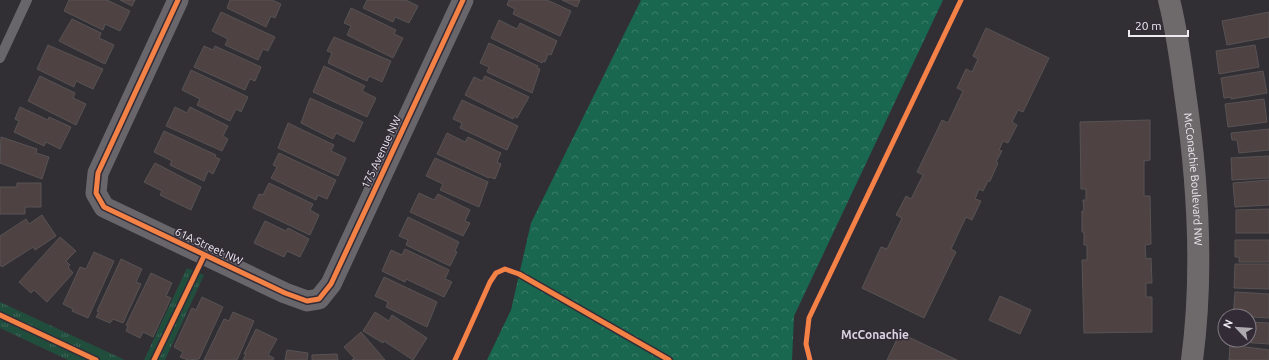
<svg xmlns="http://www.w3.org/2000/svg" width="1269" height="360" font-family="Ubuntu,sans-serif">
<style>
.grass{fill:url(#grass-tufts)}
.forest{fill:url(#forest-crowns)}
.building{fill:#4f4243;stroke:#575354}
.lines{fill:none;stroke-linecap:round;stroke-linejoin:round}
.path{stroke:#686569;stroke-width:2.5;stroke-dasharray:3 2;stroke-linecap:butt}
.lane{stroke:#69666b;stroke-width:10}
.street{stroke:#69666b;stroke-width:21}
.secondary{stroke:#6e6a6c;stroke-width:22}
.cycleway-casing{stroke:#332c37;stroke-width:8}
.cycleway{stroke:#f48246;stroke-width:5}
.labels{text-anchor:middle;stroke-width:3;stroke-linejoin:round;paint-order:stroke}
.street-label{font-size:11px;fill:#eeeaf1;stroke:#332c37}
.neighbourhood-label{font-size:12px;font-weight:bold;fill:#dbd2e0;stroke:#332c37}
</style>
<defs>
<pattern id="grass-tufts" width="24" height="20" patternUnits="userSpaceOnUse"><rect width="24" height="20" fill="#214d3d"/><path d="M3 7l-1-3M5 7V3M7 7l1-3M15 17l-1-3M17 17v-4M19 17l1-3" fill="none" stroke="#42675a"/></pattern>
<pattern id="forest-crowns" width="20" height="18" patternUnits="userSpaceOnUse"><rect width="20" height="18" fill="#19674e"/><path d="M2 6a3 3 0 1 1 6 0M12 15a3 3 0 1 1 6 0" fill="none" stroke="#3b7d68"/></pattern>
</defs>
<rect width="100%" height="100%" fill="#322f34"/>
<g class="grass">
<polygon points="187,268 204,275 165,360 144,360"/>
<polygon points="0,302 125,360 68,360 0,328"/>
</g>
<polygon class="forest" points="641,0 943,0 794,316 792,360 487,360 511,310 531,223"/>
<g class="building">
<polygon points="69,0 107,0 130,11 120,31 105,24 103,30 64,11"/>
<polygon points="120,0 135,0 132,6"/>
<polygon points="230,0 272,0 281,4 275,18 271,16 266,27 227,8"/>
<polygon points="367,0 406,0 418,6 409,23 395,17 393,22 363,8"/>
<polygon points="509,0 547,0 571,11 560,36 513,14 515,9 507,5"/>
<polygon points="562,0 580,0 577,7"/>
<polygon points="351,8 396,30 394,34 403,38 393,58 347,35 351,26 344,23"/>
<polygon points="221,12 275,37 268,51 263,49 258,60 225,45 228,39 212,31"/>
<polygon points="1269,12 1269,37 1227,45 1222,21"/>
<polygon points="72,19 101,33 99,38 114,45 105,64 59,41"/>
<polygon points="499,20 517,29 520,23 557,41 551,55 548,54 545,62 543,61 542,63 491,38"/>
<polygon points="986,28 1049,58 1023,112 1018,110 1012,122 1017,125 1008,143 1003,141 999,150 1002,151 996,162 998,163 990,181 988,181 983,191 979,189 975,199 981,201 972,220 966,217 951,249 956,252 924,318 862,288 881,247 887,249 902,218 896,215 906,196 911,199 923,175 917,172 942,120 948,123 963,91 957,88 966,69 972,72 978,59 973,56"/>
<polygon points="334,37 391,61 382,82 369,76 367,81 328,63 332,53 327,51"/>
<polygon points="489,43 538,66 537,68 540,69 532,93 487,72 489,67 480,63"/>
<polygon points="48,45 103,69 93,89 76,81 74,87 37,69"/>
<polygon points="1255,45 1259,67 1219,74 1216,51"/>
<polygon points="204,46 213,50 215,46 261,67 255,81 250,79 245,90 194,67"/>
<polygon points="324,66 365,86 362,91 376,98 367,117 313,92"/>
<polygon points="191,70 248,97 241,112 236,109 230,121 197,105 200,99 182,90"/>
<polygon points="1263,71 1267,93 1231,99 1231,97 1224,98 1221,78"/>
<polygon points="40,76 75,93 73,98 86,104 76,125 28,101"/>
<polygon points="485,76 529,97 517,118 514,116 513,119 465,95 474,77 482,81"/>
<polygon points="310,98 363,122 354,142 336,133 333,139 301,123"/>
<polygon points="1264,99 1267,122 1228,127 1225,104"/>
<polygon points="462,100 518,126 507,150 460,128 462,123 453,119"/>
<polygon points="20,107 48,120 49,117 71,127 60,149 46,142 44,146 14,132 19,121 15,119"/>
<polygon points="175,107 187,113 190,107 228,126 223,136 228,139 222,151 166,126"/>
<polygon points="1150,120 1150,160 1144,161 1144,196 1150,196 1151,244 1145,245 1146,259 1151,258 1152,283 1146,283 1146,297 1152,297 1152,332 1084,333 1082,260 1087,260 1087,245 1084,245 1084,232 1082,232 1082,211 1084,211 1083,200 1086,200 1086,189 1081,189 1080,122"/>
<polygon points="288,123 334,145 331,151 346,158 338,176 278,148"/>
<polygon points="1269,129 1269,150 1239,153 1237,140 1232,140 1231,133"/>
<polygon points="164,131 216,155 215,157 220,159 213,174 208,171 204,181 170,165 172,161 154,152"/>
<polygon points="447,133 465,142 468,137 501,153 497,162 501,164 495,179 490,177 489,178 437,154"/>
<polygon points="1,137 37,149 36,153 49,157 42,179 0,163"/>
<polygon points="279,153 336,180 327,199 318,195 316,200 271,178 277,167 273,165"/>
<polygon points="1269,156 1269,178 1232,180 1231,158"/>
<polygon points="435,158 488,182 479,207 440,190 443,184 426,176"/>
<polygon points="155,163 201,187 191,210 160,195 162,191 144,182"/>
<polygon points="1269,180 1269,205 1235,207 1233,183"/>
<polygon points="17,183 41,183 41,207 25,207 25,214 0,214 0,187 17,187"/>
<polygon points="269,183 313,204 310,210 319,215 310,235 253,208 259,194 263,195"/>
<polygon points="419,193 434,200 438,194 470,210 465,221 470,223 463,236 410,212"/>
<polygon points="1269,209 1269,233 1236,233 1236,210"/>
<polygon points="42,215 56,236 35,250 33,247 2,267 0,265 0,236 26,219 29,224"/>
<polygon points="408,217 459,242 455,251 457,252 450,266 406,245 408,240 399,236"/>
<polygon points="265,221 286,231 288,228 309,239 300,257 287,251 284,257 254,243"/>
<polygon points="60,237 76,251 66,261 70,265 68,267 73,273 47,302 34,290 31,293 19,282"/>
<polygon points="1235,240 1269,240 1269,262 1239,262 1239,257 1235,257"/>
<polygon points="405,249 449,270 445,279 452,282 444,297 406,279 405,282 382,271 391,250 402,255"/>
<polygon points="94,252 114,261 88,318 72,311 73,309 63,304 80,267 86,269"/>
<polygon points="121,259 142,269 136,282 141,284 123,323 113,319 110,323 96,317 99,312 97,311"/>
<polygon points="1235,264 1269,264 1269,289 1234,288"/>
<polygon points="151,273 172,283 166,296 171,298 153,337 143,332 140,338 126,331 128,326 126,325"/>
<polygon points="384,277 437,302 427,327 386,307 388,302 375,296"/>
<polygon points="1235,292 1269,294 1269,318 1233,316"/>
<polygon points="1000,296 1031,310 1020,334 989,320"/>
<polygon points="202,297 223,307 199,359 188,360 180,357 183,352 174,347 192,308 196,310"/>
<polygon points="233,312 254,321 237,360 204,360 224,319 229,321"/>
<polygon points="375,312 389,321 392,315 427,338 413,360 384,341 383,343 363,331"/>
<polygon points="1249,322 1269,323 1269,344 1240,342 1240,340 1249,340"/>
<polygon points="256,329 277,339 268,355 274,358 273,360 243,360 246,354 244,354"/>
<polygon points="361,332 385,360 352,360 354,358 344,347"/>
<polygon points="900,333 957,360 887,360"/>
<polygon points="1230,345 1269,350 1269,360 1229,360"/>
<polygon points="287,350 308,353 307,360 285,360"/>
<polygon points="337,354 338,360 312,360 312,355"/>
</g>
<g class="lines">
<polyline class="path" points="154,360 195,272"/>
<polyline class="lane" points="0,58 27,0"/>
<polyline class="street" points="178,0 98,173 96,193 104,207 285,293 307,301 319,299 331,284 463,0"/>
<path class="secondary" id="s1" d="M1169,0C1177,31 1181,62 1185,93C1198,181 1204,271 1192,360"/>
<defs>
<g id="cycleway">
<polyline points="178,0 98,173 96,193 104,207 285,293 307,301 319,299 331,284 463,0"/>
<polyline points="0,315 96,360"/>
<polyline points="154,360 204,256"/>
<polyline points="455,360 490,282 496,273 505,269 519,274 669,360"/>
<polyline points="810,360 806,344 809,318 961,0"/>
</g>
</defs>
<use href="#cycleway" class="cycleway-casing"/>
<use href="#cycleway" class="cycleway"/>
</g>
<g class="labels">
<g class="street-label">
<text transform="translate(381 152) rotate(-65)" y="4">175 Avenue NW</text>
<text dy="4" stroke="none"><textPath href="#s1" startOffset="181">McConachie Boulevard NW</textPath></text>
<text transform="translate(209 246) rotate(25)" y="4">61A Street NW</text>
</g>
<g class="neighbourhood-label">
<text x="875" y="339">McConachie</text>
</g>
</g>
<g transform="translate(1237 328) rotate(295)"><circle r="19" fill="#332c37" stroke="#7e7881"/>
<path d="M0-3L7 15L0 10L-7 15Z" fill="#aca9af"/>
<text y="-6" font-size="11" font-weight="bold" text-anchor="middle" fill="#eeeaf1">N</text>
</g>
<path d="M1129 30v6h59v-6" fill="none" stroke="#eeeaf1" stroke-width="2"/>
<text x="1135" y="30" font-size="12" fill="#eeeaf1" stroke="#332c37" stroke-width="3" paint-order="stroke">20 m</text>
</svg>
